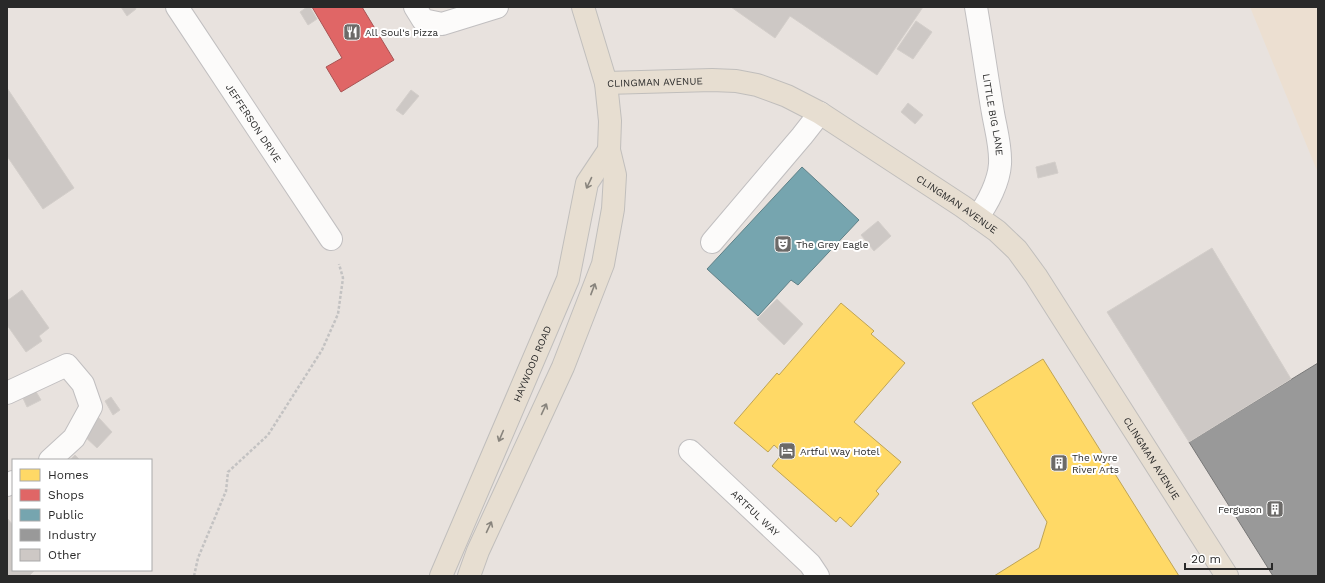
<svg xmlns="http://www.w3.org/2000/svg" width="1325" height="583" font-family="'Work Sans',sans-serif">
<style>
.education{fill:#ecdfd1}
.homes{fill:#ffd966;stroke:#bfa454}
.shops{fill:#e06666;stroke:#a95454}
.public{fill:#76a5af;stroke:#5f8087}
.industry{fill:#999;stroke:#777}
.building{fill:#cdc8c5;stroke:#d3ceca}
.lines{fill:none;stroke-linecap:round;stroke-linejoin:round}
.minor-casing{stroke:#c1bfc0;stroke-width:24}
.major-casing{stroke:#c0bebc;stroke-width:24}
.path{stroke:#c3c2c2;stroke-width:2.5;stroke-dasharray:3 2;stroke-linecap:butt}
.minor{stroke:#fcfbfa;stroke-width:22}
.major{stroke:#e7ded1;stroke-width:22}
.oneway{stroke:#88847d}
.labels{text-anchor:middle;stroke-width:4;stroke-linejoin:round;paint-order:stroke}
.poi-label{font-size:10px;fill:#292929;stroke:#fff;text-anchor:start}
.street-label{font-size:10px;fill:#292929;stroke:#fff}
</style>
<rect width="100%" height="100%" fill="#e8e2de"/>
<polygon class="education" points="1250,7 1318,7 1318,173"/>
<g class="homes">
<polygon points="841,303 874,331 871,334 905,363 854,422 901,462 876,491 879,494 851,527 840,517 836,522 772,466 783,453 774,445 768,452 734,423 777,373 779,375"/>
<polygon points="1043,359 1179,576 994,576 1039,548 1047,522 972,403"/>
</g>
<polygon class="shops" points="312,7 362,7 394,60 341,92 326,67 342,58"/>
<polygon class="public" points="802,167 859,220 798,285 791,280 758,316 707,269"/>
<polygon class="industry" points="1318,363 1318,576 1273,576 1189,442"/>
<g class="building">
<polygon points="121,7 135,7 136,9 127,16"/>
<polygon points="307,7 310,7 317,19 308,25 300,12"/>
<polygon points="731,7 923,7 877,75 790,16 775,38"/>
<polygon points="916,21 932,32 913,59 897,49"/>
<polygon points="7,88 74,188 43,209 7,156"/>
<polygon points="411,90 419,96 403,115 396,110"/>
<polygon points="908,103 923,115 915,124 901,112"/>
<polygon points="1055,162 1058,173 1038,178 1036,167"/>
<polygon points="878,221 891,236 874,251 861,235"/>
<polygon points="1212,248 1291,379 1189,442 1107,312"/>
<polygon points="22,290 49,328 39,336 42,341 26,352 7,325 7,301"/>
<polygon points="777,299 803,324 784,345 757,319"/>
<polygon points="35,390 41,400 27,407 22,396"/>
<polygon points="111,397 120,410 113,415 105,401"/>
<polygon points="98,417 112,432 97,448 82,434"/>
<polygon points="75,455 80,460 70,460"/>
<polygon points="7,518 13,525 13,570 35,570 29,576 7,576"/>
</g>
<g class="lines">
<defs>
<g id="minor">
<path id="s1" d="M177,7L331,239"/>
<polyline points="415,7 423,20 442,24 497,7"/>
<path id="s2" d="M976,7C982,42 987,78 993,113C996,130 1001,147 1000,164C999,181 988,204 977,217"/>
<polyline points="712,242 802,136 820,113"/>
<polyline points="7,393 67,365 83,384 91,407 74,438 50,460"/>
<path id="s3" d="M690,451L810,564L818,576"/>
<polyline points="7,485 13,482"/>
</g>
<g id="major">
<path id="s4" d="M606,83L712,80L736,81L757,85L787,96L820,113L962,206L997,231L1017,250L1036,276L1227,576"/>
<path id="s5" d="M441,576L568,279L587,183L609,150"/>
<polyline points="469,576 478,551 563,367 603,264 613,209 615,175 609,150 610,121 606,83 583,7"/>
</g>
</defs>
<use href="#minor" class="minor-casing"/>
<use href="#major" class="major-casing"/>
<polyline class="path" points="194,576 198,558 226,491 228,472 268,435 322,350 338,314 343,278 339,264"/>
<use href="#minor" class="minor"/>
<use href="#major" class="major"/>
</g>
<defs><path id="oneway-shaft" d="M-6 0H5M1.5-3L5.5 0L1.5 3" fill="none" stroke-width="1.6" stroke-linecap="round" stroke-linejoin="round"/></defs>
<g class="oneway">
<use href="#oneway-shaft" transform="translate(589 183) rotate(115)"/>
<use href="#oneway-shaft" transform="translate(593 289) rotate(-69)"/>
<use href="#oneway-shaft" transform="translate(544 409) rotate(-65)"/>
<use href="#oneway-shaft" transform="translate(501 436) rotate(113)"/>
<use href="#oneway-shaft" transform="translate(489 527) rotate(-65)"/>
</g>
<defs>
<symbol id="restaurant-square" viewBox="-11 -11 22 22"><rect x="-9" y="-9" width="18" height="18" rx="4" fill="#6c6a68" stroke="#fff"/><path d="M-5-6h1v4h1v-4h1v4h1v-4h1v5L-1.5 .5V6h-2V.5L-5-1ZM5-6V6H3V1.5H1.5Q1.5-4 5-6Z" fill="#fff"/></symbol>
<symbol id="theatre-square" viewBox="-11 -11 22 22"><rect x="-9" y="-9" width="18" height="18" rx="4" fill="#6c6a68" stroke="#fff"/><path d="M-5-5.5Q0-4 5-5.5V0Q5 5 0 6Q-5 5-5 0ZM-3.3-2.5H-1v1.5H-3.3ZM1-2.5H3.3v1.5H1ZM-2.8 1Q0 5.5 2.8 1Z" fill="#fff"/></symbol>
<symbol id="hotel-square" viewBox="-11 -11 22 22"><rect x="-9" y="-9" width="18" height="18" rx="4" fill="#6c6a68" stroke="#fff"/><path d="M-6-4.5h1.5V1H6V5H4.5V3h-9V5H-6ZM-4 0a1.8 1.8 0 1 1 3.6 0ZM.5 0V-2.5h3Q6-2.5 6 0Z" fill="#fff"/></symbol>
<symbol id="building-square" viewBox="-11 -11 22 22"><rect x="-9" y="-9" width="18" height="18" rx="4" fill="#6c6a68" stroke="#fff"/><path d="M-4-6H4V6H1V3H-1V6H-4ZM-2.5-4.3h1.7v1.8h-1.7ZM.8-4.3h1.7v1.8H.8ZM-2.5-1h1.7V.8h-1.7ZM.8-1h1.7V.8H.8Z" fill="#fff"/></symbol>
</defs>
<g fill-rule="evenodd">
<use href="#restaurant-square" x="342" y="22" width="20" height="20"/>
<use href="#theatre-square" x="773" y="234" width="20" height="20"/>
<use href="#hotel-square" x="777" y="441" width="20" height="20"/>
<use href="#building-square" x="1049" y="453" width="20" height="20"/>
<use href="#building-square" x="1265" y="499" width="20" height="20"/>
</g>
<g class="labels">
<g class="poi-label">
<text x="365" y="36">All Soul's Pizza</text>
<text x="796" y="248">The Grey Eagle</text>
<text x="800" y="455">Artful Way Hotel</text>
<text x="1072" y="461">The Wyre<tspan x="1072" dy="12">River Arts</tspan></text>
<text x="1262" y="513" text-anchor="end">Ferguson</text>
</g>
<g class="street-label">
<text dy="4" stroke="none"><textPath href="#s4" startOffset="49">CLINGMAN AVENUE</textPath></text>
<text dy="4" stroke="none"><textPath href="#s2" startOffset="109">LITTLE BIG LANE</textPath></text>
<text dy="4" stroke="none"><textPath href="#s1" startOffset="139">JEFFERSON DRIVE</textPath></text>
<text dy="4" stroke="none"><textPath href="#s4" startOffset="385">CLINGMAN AVENUE</textPath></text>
<text dy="4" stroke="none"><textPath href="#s5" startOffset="231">HAYWOOD ROAD</textPath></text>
<text dy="4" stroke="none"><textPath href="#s4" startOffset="709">CLINGMAN AVENUE</textPath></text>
<text dy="4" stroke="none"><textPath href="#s3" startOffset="90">ARTFUL WAY</textPath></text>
</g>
</g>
<rect width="1325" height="583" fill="none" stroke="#292929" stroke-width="16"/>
<rect x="12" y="459" width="140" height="112" fill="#ffffff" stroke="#a9a9a9"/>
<rect x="20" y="469" width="20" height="12" fill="#ffd966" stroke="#a9a9a9"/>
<text x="48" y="479" font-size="12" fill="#292929">Homes</text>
<rect x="20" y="489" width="20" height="12" fill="#e06666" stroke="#a9a9a9"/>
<text x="48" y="499" font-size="12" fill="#292929">Shops</text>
<rect x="20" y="509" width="20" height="12" fill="#76a5af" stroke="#a9a9a9"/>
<text x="48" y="519" font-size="12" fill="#292929">Public</text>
<rect x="20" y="529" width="20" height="12" fill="#999999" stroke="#a9a9a9"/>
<text x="48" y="539" font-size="12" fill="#292929">Industry</text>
<rect x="20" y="549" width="20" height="12" fill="#cdc8c5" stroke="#a9a9a9"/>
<text x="48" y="559" font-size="12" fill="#292929">Other</text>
<path d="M1185 563v6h87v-6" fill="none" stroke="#292929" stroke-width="2"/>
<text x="1191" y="563" font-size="12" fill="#292929" stroke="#ffffff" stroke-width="3" paint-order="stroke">20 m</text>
</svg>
